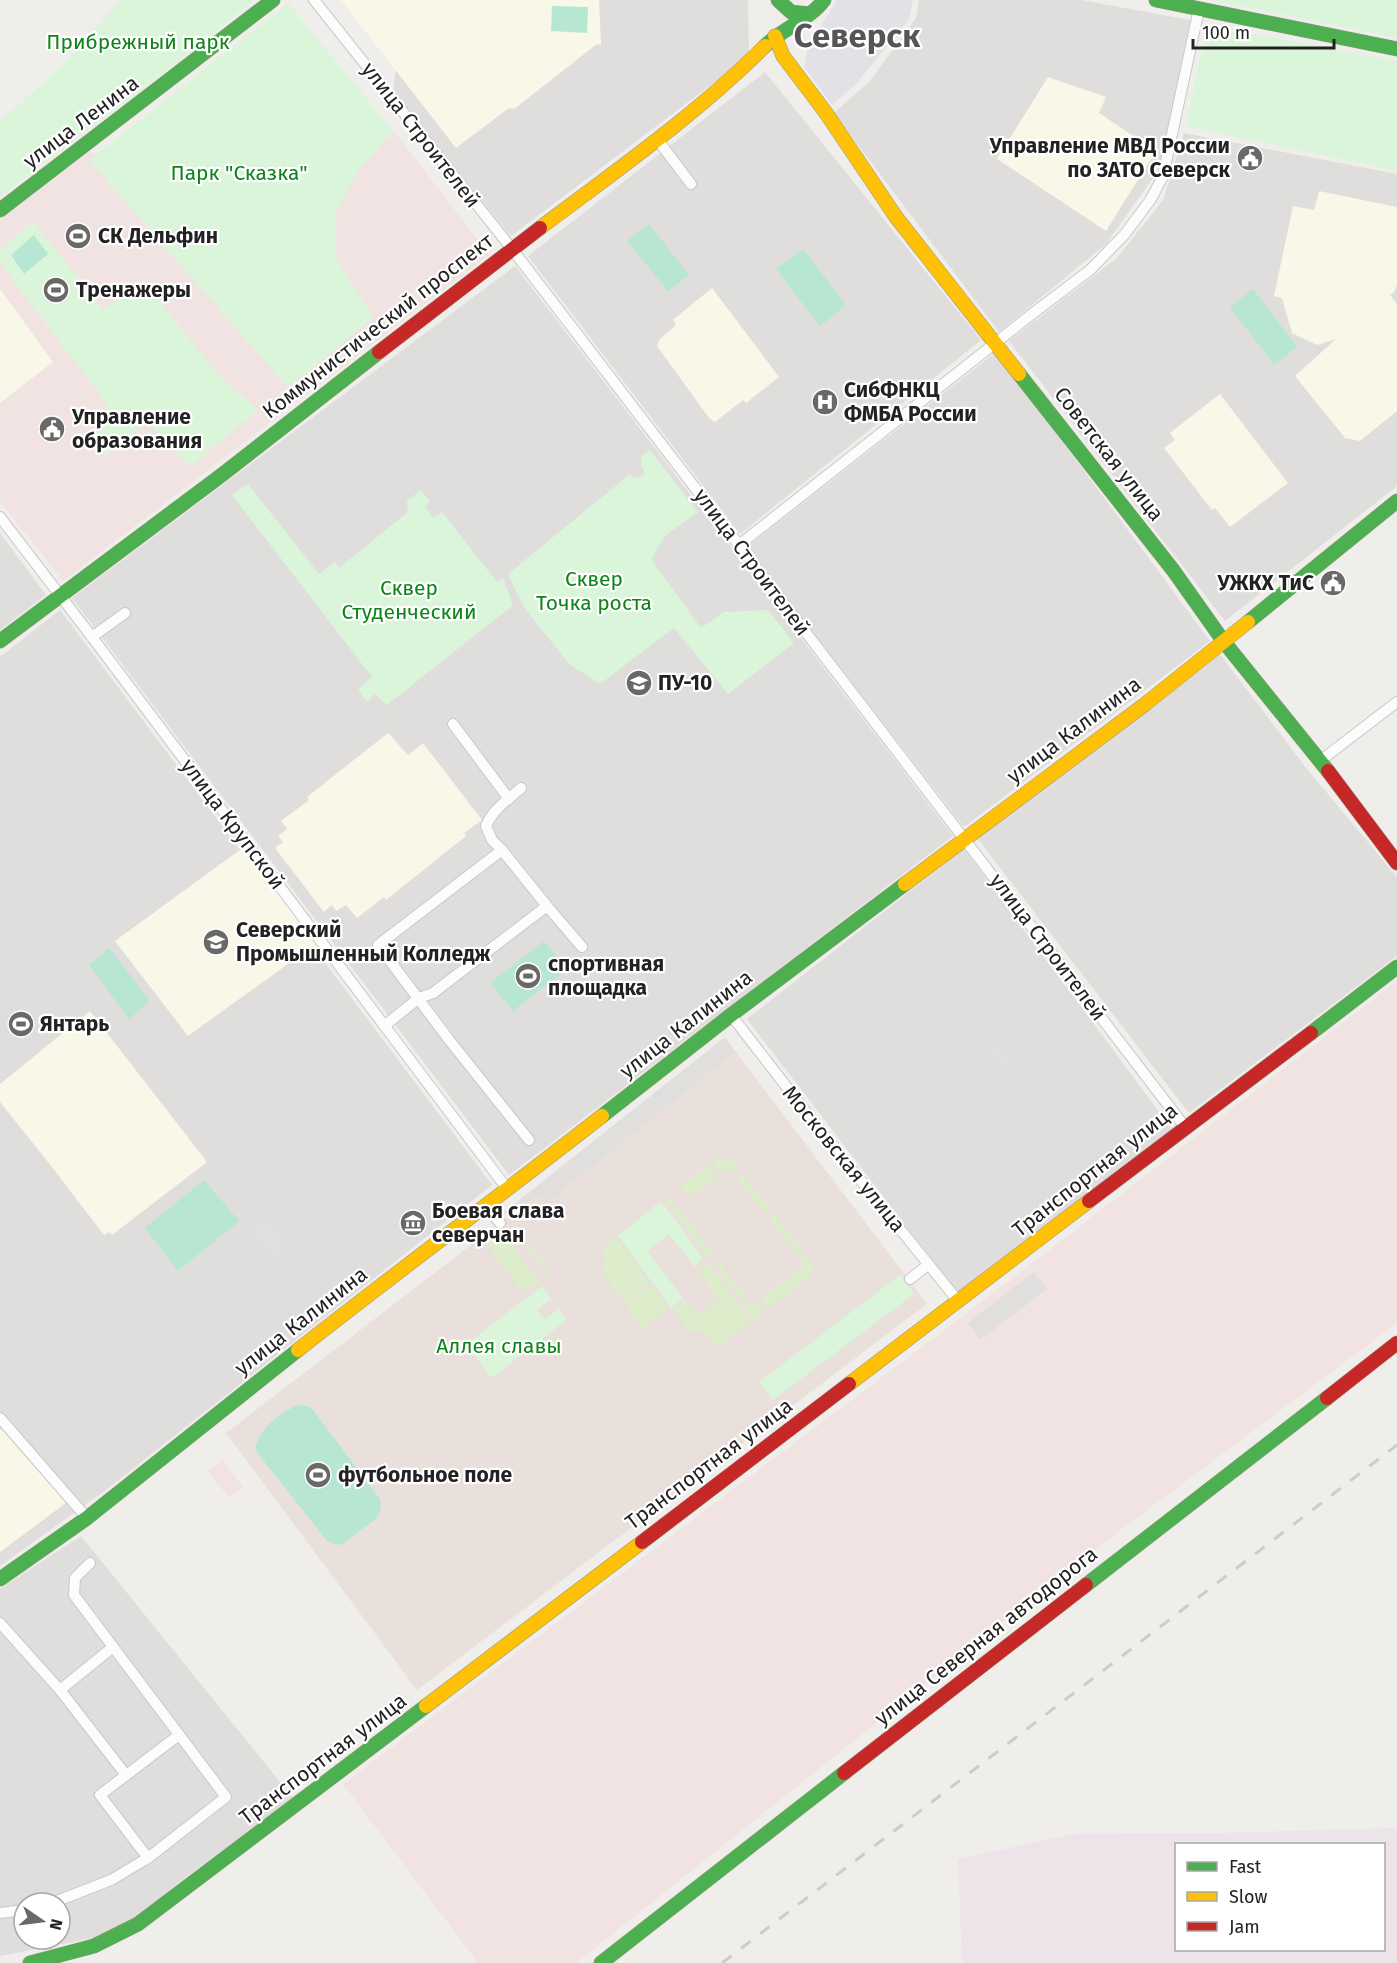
<svg xmlns="http://www.w3.org/2000/svg" width="1397" height="1963" font-family="'Fira Sans',sans-serif">
<style>
.residential{fill:#dfdedc;fill-rule:evenodd}
.commercial{fill:#f1e3e1}
.industrial{fill:#ede4e9;fill-rule:evenodd}
.education{fill:#f8f7e8}
.military{fill:#eae0db}
.grass{fill:#ddeccb}
.park{fill:#daf5da}
.pitch{fill:#b7e6d2}
.parking{fill:#e0dfde}
.plaza{fill:#e2e1e5}
.lines{fill:none;stroke-linecap:round;stroke-linejoin:round}
.street-casing{stroke:#c9c8c7;stroke-width:12}
.fast-casing{stroke:#999a82;stroke-width:15}
.slow-casing{stroke:#999a82;stroke-width:15}
.jam-casing{stroke:#999a82;stroke-width:15}
.street{stroke:#fdfcfc;stroke-width:10}
.fast{stroke:#4caf50;stroke-width:14}
.slow{stroke:#ffc107;stroke-width:14}
.jam{stroke:#c62828;stroke-width:14}
.rail{stroke:#ccc;stroke-width:3;stroke-dasharray:12 12;stroke-linecap:butt}
.labels{text-anchor:middle;stroke-width:4.5;stroke-linejoin:round;paint-order:stroke}
.park-label{font-size:21px;fill:#0c8416;stroke:#fff}
.street-label{font-size:21px;fill:#222;stroke:#fff}
.poi-label{font-size:21px;font-weight:bold;fill:#222;stroke:#fff;text-anchor:start}
.town-label{font-size:33px;font-weight:bold;fill:#555;stroke:#fff}
</style>
<rect width="100%" height="100%" fill="#f0eeeb"/>
<g class="residential">
<polygon points="403,0 748,0 749,56 511,236 393,94"/>
<polygon points="919,0 1081,0 1190,20 1164,150 1153,178 1106,244 999,332 834,113 870,81 916,18"/>
<polygon points="765,72 981,340 740,534 528,256"/>
<polygon points="1184,133 1397,174 1397,486 1225,621 1009,341 1117,258 1163,200"/>
<polygon points="515,266 953,836 509,1175 72,598"/>
<polygon points="996,352 1210,641 964,827 747,547"/>
<polygon points="0,533 46,595 0,630"/>
<polygon points="60,610 492,1185 106,1490 0,1566 0,657"/>
<polygon points="1219,653 1307,769 1397,877 1397,956 1189,1113 978,839"/>
<polygon points="964,849 1174,1132 959,1295 747,1019"/>
<path d="M81,1536L293,1798L182,1880L120,1933L0,1956V1589ZM24,1903H60V1939H24Z"/>
</g>
<g class="commercial">
<polygon points="395,132 489,255 63,581 0,501 0,220 91,151 204,277"/>
<polygon points="1397,981 1397,1323 1082,1559 576,1963 478,1963 343,1784 1009,1281"/>
<polygon points="223,1460 243,1487 227,1499 228,1497 208,1471"/>
</g>
<path class="industrial" d="M1397,1828V1963H962L958,1859L1073,1834L1215,1833ZM1176,1844H1384V1950H1176Z"/>
<g class="education">
<polygon points="341,0 599,0 601,45 597,44 514,109 509,108 456,148"/>
<polygon points="1048,77 1106,97 1099,113 1156,151 1106,231 997,159"/>
<polygon points="1319,191 1397,207 1397,285 1394,292 1390,295 1397,304 1397,411 1360,441 1345,438 1295,376 1336,339 1317,345 1292,333 1282,298 1274,296 1293,206 1314,210"/>
<polygon points="712,288 779,377 746,403 743,400 715,422 709,418 657,346 659,340 676,325 673,320"/>
<polygon points="0,289 53,362 0,403"/>
<polygon points="1220,394 1288,483 1230,527 1215,508 1212,510 1164,448 1175,440 1170,433"/>
<polygon points="388,733 408,755 423,743 482,820 464,833 466,836 386,900 384,897 357,918 346,905 336,911 332,905 324,912 275,848 283,842 278,836 287,829 281,821 309,800 307,797"/>
<polygon points="244,847 317,943 188,1036 115,941"/>
<polygon points="90,1011 207,1162 112,1235 109,1232 104,1235 48,1162 0,1102 0,1084"/>
<polygon points="6,1426 66,1503 0,1552 0,1430"/>
</g>
<polygon class="military" points="736,1052 927,1304 417,1690 226,1433 540,1192 547,1201"/>
<g class="grass">
<polygon points="720,1157 732,1159 739,1169 733,1174 729,1168 722,1173 713,1162"/>
<polygon points="710,1164 718,1176 689,1198 681,1186"/>
<polygon points="742,1174 770,1210 765,1214 737,1178"/>
<polygon points="668,1195 713,1253 708,1257 664,1198"/>
<polygon points="774,1214 802,1249 796,1254 769,1219"/>
<polygon points="497,1225 539,1281 527,1289 519,1288 482,1237"/>
<polygon points="616,1237 650,1283 624,1302 602,1272 606,1259 601,1249"/>
<polygon points="527,1244 530,1245 548,1270 548,1275 546,1274 527,1247"/>
<polygon points="805,1254 814,1267 813,1274 769,1308 761,1298 804,1265 800,1258"/>
<polygon points="719,1261 744,1295 740,1298 714,1265"/>
<polygon points="707,1265 709,1265 752,1321 723,1343 710,1342 700,1330 694,1332 689,1331 674,1310 685,1300 698,1316 719,1299 698,1271"/>
<polygon points="651,1285 668,1309 643,1328 625,1303"/>
<polygon points="746,1297 752,1305 757,1302 764,1312 755,1319 741,1301"/>
</g>
<g class="park">
<path d="M119,0H254L164,73L0,196V121C41,86 87,44 119,0Z"/>
<polygon points="1211,0 1397,0 1397,38"/>
<polygon points="288,3 393,131 358,171 336,213 336,259 373,318 288,388 89,160"/>
<polygon points="1207,25 1397,61 1397,171 1186,126"/>
<polygon points="33,221 103,310 143,280 216,372 258,410 191,466 147,422 105,456 94,441 107,404 0,263 0,250"/>
<polygon points="650,450 698,512 666,535 651,559 701,628 724,612 768,610 794,643 728,694 674,628 600,684 569,664 523,606 508,574 629,475 638,478 645,473 641,466 641,457"/>
<polygon points="248,484 319,574 335,561 339,568 408,512 407,501 421,490 430,501 425,507 433,518 442,512 497,582 503,578 513,605 387,705 375,694 367,702 358,690 372,677 232,495"/>
<polygon points="661,1201 703,1258 695,1267 669,1234 647,1251 683,1298 671,1308 618,1236"/>
<polygon points="900,1275 914,1294 773,1400 759,1382"/>
<polygon points="542,1286 552,1299 537,1310 544,1320 559,1309 566,1320 492,1378 466,1345"/>
</g>
<g class="pitch">
<polygon points="552,6 588,7 587,33 551,31"/>
<polygon points="649,224 689,275 668,291 627,241"/>
<polygon points="34,235 48,254 24,274 11,255"/>
<polygon points="803,249 846,305 820,326 776,269"/>
<polygon points="1253,289 1297,347 1274,365 1230,307"/>
<polygon points="544,941 566,970 513,1011 490,983"/>
<polygon points="109,948 150,1001 129,1019 89,965"/>
<polygon points="204,1180 239,1221 178,1271 145,1228"/>
<path d="M298,1405L308,1406L313,1410L380,1499L381,1508L377,1518L342,1544L336,1545L327,1541L256,1451C254,1432 282,1411 298,1405Z"/>
</g>
<g class="parking">
<polygon points="995,1036 1020,1066 1006,1076 982,1045"/>
<polygon points="725,1037 736,1052 547,1202 540,1193 508,1217 504,1212"/>
<polygon points="898,1127 907,1137 894,1149 885,1139"/>
<polygon points="266,1215 295,1249 274,1266 246,1232"/>
<polygon points="1034,1272 1047,1289 980,1340 968,1323"/>
</g>
<polygon class="plaza" points="837,0 913,0 909,19 855,85 832,105 804,67 808,47"/>
<g class="lines">
<defs>
<g id="street">
<polyline points="314,0 512,249 1185,1127"/>
<polyline points="657,139 691,184"/>
<polyline points="0,517 92,637 508,1190"/>
<polyline points="739,545 1032,314 1090,270 1125,234 1151,199 1163,176 1199,9"/>
<polyline points="92,637 125,613"/>
<polyline points="453,724 509,799"/>
<polyline points="1320,761 1397,702"/>
<path d="M502,850L492,840L486,826C493,809 508,800 521,788"/>
<polyline points="731,1015 813,1121 958,1301"/>
<polyline points="384,1026 419,998 433,993 547,906 582,947"/>
<polyline points="529,1140 450,1041 378,945 502,850 547,906"/>
<polyline points="487,1206 500,1223"/>
<polyline points="910,1279 928,1265"/>
<polyline points="0,1418 87,1518"/>
<polyline points="0,1623 60,1690 113,1647"/>
<polyline points="60,1690 126,1775"/>
<polyline points="148,1858 100,1795 179,1735"/>
<polyline points="52,1903 111,1880 148,1858 226,1797 74,1595 75,1578 90,1563"/>
<polyline points="0,1913 24,1910"/>
</g>
<g id="fast">
<polyline points="778,0 791,12 809,14"/>
<polyline points="1156,0 1397,49"/>
<path d="M765,46C783,28 809,20 824,0"/>
<polyline points="0,210 273,0"/>
<polyline points="1019,374 1173,570 1224,642 1328,771"/>
<polyline points="1248,622 1397,501"/>
<polyline points="0,641 223,474 379,352"/>
<polyline points="1311,1033 1397,967"/>
<polyline points="602,1116 731,1015 905,884"/>
<polyline points="0,1579 87,1518 298,1350"/>
<polyline points="1086,1585 1327,1398"/>
<polyline points="30,1963 94,1946 138,1924 426,1706"/>
<polyline points="601,1963 844,1773"/>
</g>
<g id="slow">
<polyline points="775,36 783,56 826,113 896,217 1019,374"/>
<path d="M540,228C617,170 697,114 765,46"/>
<polyline points="905,884 1144,705 1248,622"/>
<path d="M298,1350C398,1271 501,1195 602,1116"/>
<polyline points="849,1384 1089,1201"/>
<polyline points="426,1706 642,1542"/>
</g>
<g id="jam">
<polyline points="379,352 540,228"/>
<polyline points="1328,771 1397,863"/>
<polyline points="1089,1201 1311,1033"/>
<polyline points="1327,1398 1397,1343"/>
<polyline points="642,1542 849,1384"/>
<polyline points="844,1773 1086,1585"/>
</g>
</defs>
<use href="#street" class="street-casing"/>
<use href="#fast" class="fast-casing"/>
<use href="#slow" class="slow-casing"/>
<use href="#jam" class="jam-casing"/>
<use href="#street" class="street"/>
<use href="#fast" class="fast"/>
<use href="#slow" class="slow"/>
<use href="#jam" class="jam"/>
<polyline class="rail" points="722,1963 1397,1445"/>
</g>
<defs>
<symbol id="civic-disc" viewBox="-11 -11 22 22"><circle r="9.5" fill="#6a6968" stroke="#fff"/><path d="M-.6-6.5H3V-4.5H.6V-3L4-1V1h2V6H-6V1h2V-1L-.6-3ZM-1.2 2.5V6h2.4V2.5Z" fill="#fff"/></symbol>
<symbol id="stadium-disc" viewBox="-11 -11 22 22"><circle r="9.5" fill="#6a6968" stroke="#fff"/><path d="M0-5a6.5 5 0 1 0 0 10a6.5 5 0 1 0 0-10ZM-3.5-1.8h7v3.6h-7Z" fill="#fff"/></symbol>
<symbol id="hospital-disc" viewBox="-11 -11 22 22"><circle r="9.5" fill="#6a6968" stroke="#fff"/><path d="M-5-5h3v3.5h4V-5h3V5h-3V1.5h-4V5h-3Z" fill="#fff"/></symbol>
<symbol id="university-disc" viewBox="-11 -11 22 22"><circle r="9.5" fill="#6a6968" stroke="#fff"/><path d="M0-5L7-2L0 1L-7-2ZM-4 1L0 2.5L4 1V4Q0 6-4 4Z" fill="#fff"/></symbol>
<symbol id="museum-disc" viewBox="-11 -11 22 22"><circle r="9.5" fill="#6a6968" stroke="#fff"/><path d="M0-6L6-3V-2H-6V-3ZM-5-1h2V3h-2ZM-1-1h2V3h-2ZM3-1h2V3H3ZM-6 4H6V6H-6Z" fill="#fff"/></symbol>
</defs>
<g fill-rule="evenodd">
<use href="#civic-disc" x="1235" y="143" width="30" height="30"/>
<use href="#stadium-disc" x="63" y="221" width="30" height="30"/>
<use href="#stadium-disc" x="41" y="275" width="30" height="30"/>
<use href="#hospital-disc" x="810" y="387" width="30" height="30"/>
<use href="#civic-disc" x="37" y="414" width="30" height="30"/>
<use href="#civic-disc" x="1318" y="568" width="30" height="30"/>
<use href="#university-disc" x="624" y="668" width="30" height="30"/>
<use href="#university-disc" x="201" y="927" width="30" height="30"/>
<use href="#stadium-disc" x="513" y="961" width="30" height="30"/>
<use href="#stadium-disc" x="6" y="1009" width="30" height="30"/>
<use href="#museum-disc" x="398" y="1208" width="30" height="30"/>
<use href="#stadium-disc" x="303" y="1460" width="30" height="30"/>
</g>
<g class="labels">
<g class="park-label">
<text x="138" y="49">Прибрежный парк</text>
<text x="239" y="180">Парк "Сказка"</text>
<text x="594" y="586">Сквер<tspan x="594" dy="24">Точка роста</tspan></text>
<text x="409" y="595">Сквер<tspan x="409" dy="24">Студенческий</tspan></text>
<text x="499" y="1353">Аллея славы</text>
</g>
<g class="street-label">
<text transform="translate(81 122) rotate(-37)" y="7">улица Ленина</text>
<text transform="translate(421 135) rotate(52)" y="7">улица Строителей</text>
<text transform="translate(378 326) rotate(-38)" y="7">Коммунистический проспект</text>
<text transform="translate(1109 454) rotate(52)" y="7">Советская улица</text>
<text transform="translate(752 562) rotate(53)" y="7">улица Строителей</text>
<text transform="translate(1074 730) rotate(-37)" y="7">улица Калинина</text>
<text transform="translate(233 824) rotate(53)" y="7">улица Крупской</text>
<text transform="translate(1048 947) rotate(53)" y="7">улица Строителей</text>
<text transform="translate(686 1024) rotate(-38)" y="7">улица Калинина</text>
<text transform="translate(844 1159) rotate(51)" y="7">Московская улица</text>
<text transform="translate(1095 1170) rotate(-38)" y="7">Транспортная улица</text>
<text transform="translate(301 1321) rotate(-38)" y="7">улица Калинина</text>
<text transform="translate(709 1464) rotate(-37)" y="7">Транспортная улица</text>
<text transform="translate(986 1636) rotate(-38)" y="7">улица Северная автодорога</text>
<text transform="translate(323 1759) rotate(-37)" y="7">Транспортная улица</text>
</g>
<g class="poi-label">
<text x="1230" y="153" text-anchor="end">Управление МВД России<tspan x="1230" dy="24">по ЗАТО Северск</tspan></text>
<text x="98" y="243">СК Дельфин</text>
<text x="76" y="297">Тренажеры</text>
<text x="844" y="397">СибФНКЦ<tspan x="844" dy="24">ФМБА России</tspan></text>
<text x="72" y="424">Управление<tspan x="72" dy="24">образования</tspan></text>
<text x="1314" y="590" text-anchor="end">УЖКХ ТиС</text>
<text x="658" y="690">ПУ-10</text>
<text x="236" y="937">Северский<tspan x="236" dy="24">Промышленный Колледж</tspan></text>
<text x="548" y="971">спортивная<tspan x="548" dy="24">площадка</tspan></text>
<text x="40" y="1031">Янтарь</text>
<text x="432" y="1218">Боевая слава<tspan x="432" dy="24">северчан</tspan></text>
<text x="338" y="1482">футбольное поле</text>
</g>
<g class="town-label">
<text x="857" y="47">Северск</text>
</g>
</g>
<rect x="1175" y="1843" width="210" height="108" fill="#ffffff" stroke="#a7a7a7" stroke-width="1.5"/>
<rect x="1187" y="1862" width="30" height="9" fill="#4caf50" stroke="#a7a7a7" stroke-width="1.5"/>
<text x="1229" y="1873" font-size="18" fill="#222222">Fast</text>
<rect x="1187" y="1892" width="30" height="9" fill="#ffc107" stroke="#a7a7a7" stroke-width="1.5"/>
<text x="1229" y="1903" font-size="18" fill="#222222">Slow</text>
<rect x="1187" y="1922" width="30" height="9" fill="#c62828" stroke="#a7a7a7" stroke-width="1.5"/>
<text x="1229" y="1933" font-size="18" fill="#222222">Jam</text>
<g transform="translate(42 1921) rotate(104)"><circle r="28" fill="#ffffff" stroke="#a7a7a7" stroke-width="1.5"/>
<path d="M0-4.5L10 22L0 15L-10 22Z" fill="#6a6968"/>
<text y="-9" font-size="16" font-weight="bold" text-anchor="middle" fill="#222222">N</text>
</g>
<path d="M1193 39v9h141v-9" fill="none" stroke="#222222" stroke-width="3"/>
<text x="1202" y="39" font-size="18" fill="#222222" stroke="#ffffff" stroke-width="4.5" paint-order="stroke">100 m</text>
</svg>
